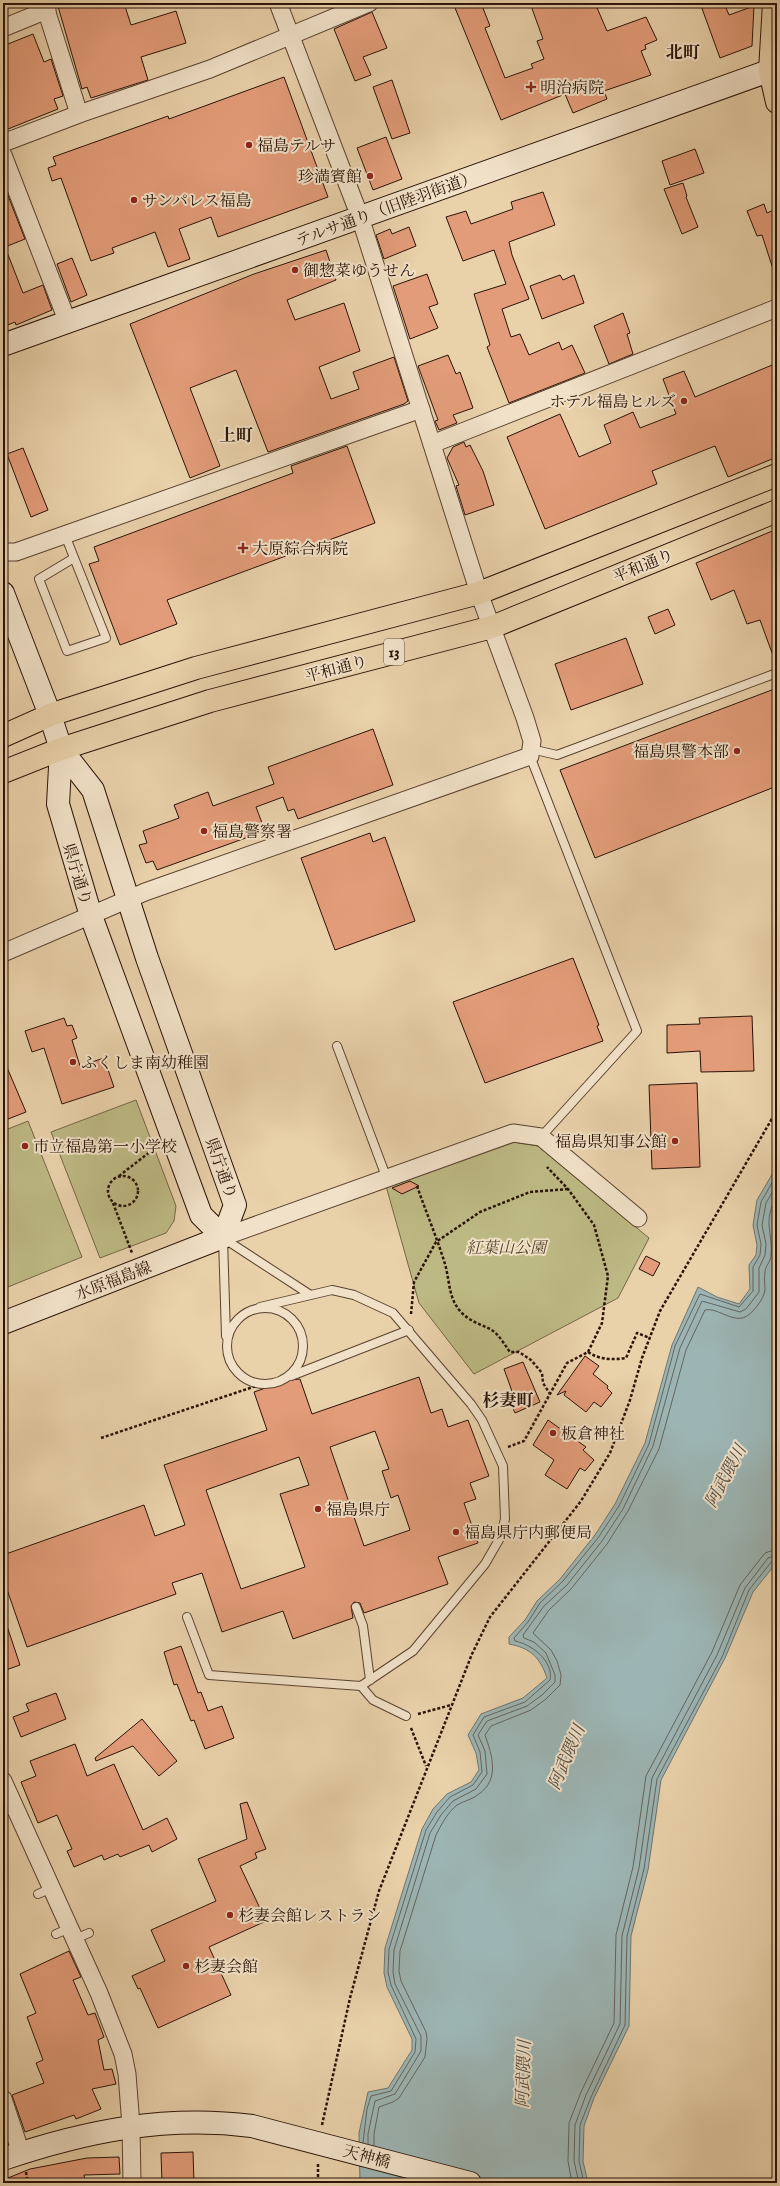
<svg xmlns="http://www.w3.org/2000/svg" width="780" height="2186" font-family="'IM FELL English','Noto Serif JP',serif">
<style>
.green{fill:#bdb984;stroke:#746646}
.water{fill:#9cb5b4;stroke:#6e746f}
.lines{fill:none;stroke-linecap:round;stroke-linejoin:round}
.shore{stroke:#63645e;stroke-width:1}
.building{fill:#e39c79;stroke:#2a1307;fill-rule:evenodd}
.lane-casing{stroke:#5a4230;stroke-width:10}
.street-casing{stroke:#5a4230;stroke-width:19}
.secondary-casing{stroke:#2a1307;stroke-width:24}
.highway-casing{stroke:#2a1307;stroke-width:24}
.path{stroke:#2a1307;stroke-width:2.5;stroke-dasharray:3 2;stroke-linecap:butt}
.lane{stroke:#f1e1c8;stroke-width:8}
.street{stroke:#f1e1c8;stroke-width:17}
.secondary{stroke:#f1e1c8;stroke-width:22}
.highway{stroke:#e9d1aa;stroke-width:22}
.poi-dot{fill:#8f2418;stroke:#f1e1c8;stroke-width:1.5}
.labels{text-anchor:middle;stroke-width:4;stroke-linejoin:round;paint-order:stroke}
.shield{fill:#f1e1c8;stroke:#665141;stroke-width:1}
.shield-label{font-size:15px;font-weight:bold;fill:#2a1307}
.poi-label{font-size:16px;fill:#2a1307;stroke:#f1e1c8;text-anchor:start}
.street-label{font-size:16px;fill:#2a1307;stroke:#f1e1c8}
.park-label{font-size:16px;font-style:italic;fill:#56452c;stroke:#f1e1c8}
.neighbourhood-label{font-size:17px;font-weight:bold;fill:#2a1307;stroke:#f1e1c8}
.water-label{font-size:17px;font-style:italic;fill:#524c44;stroke:#f1e1c8}
</style>
<rect width="100%" height="100%" fill="#e9d1aa"/>
<filter id="stains"><feTurbulence type="fractalNoise" baseFrequency=".005" numOctaves="4"/><feColorMatrix values="0 0 0 0 .2 0 0 0 0 .09 0 0 0 0 .02 0 0 0 .5 -.17"/></filter>
<radialGradient id="worn" r=".72"><stop offset=".6" stop-color="#630" stop-opacity="0"/><stop offset="1" stop-color="#630" stop-opacity=".3"/></radialGradient>
<g class="green">
<polygon points="136,1100 176,1206 174,1221 166,1233 100,1258 51,1132"/>
<polygon points="28,1121 82,1257 3,1289 3,1131"/>
<polygon points="513,1142 538,1146 649,1238 618,1298 474,1374 419,1303 386,1186"/>
</g>
<path class="water" d="M777,1166V1562L753,1592L725,1658L661,1780L648,1870L631,1936L629,2026L594,2098L584,2126L583,2161L588,2183H360L359,2133L368,2092L388,2088L412,2050V2039L387,1987L384,1973L385,1948L422,1829L433,1809L447,1794L471,1782L479,1770L476,1753L468,1735L481,1714L523,1698L547,1678C540,1657 530,1648 509,1644V1637L525,1620L537,1601L560,1579L595,1535L615,1504L645,1443L672,1345L698,1287L717,1297L739,1304L750,1289L749,1265L756,1255L757,1245L753,1225L757,1200Z"/>
<g class="lines">
<g class="shore">
<path d="M363,2143L367,2109L371,2096L391,2091L415,2052L416,2039L391,1985L388,1972L389,1949L426,1830L437,1812L450,1797L473,1785L482,1772L480,1752L473,1735L484,1717L525,1702L550,1680C554,1661 531,1644 515,1641L514,1638L528,1622L540,1603L563,1581L598,1538L619,1506L649,1444L675,1346L700,1294L739,1307L753,1291V1267L760,1255L761,1244L757,1225L761,1202L777,1174"/>
<polyline points="368,2144 368,2134 375,2101 395,2094 421,2051 421,2036 395,1984 393,1972 394,1950 430,1833 441,1815 453,1801 476,1789 487,1774 485,1751 478,1735 487,1721 527,1706 542,1695 555,1682 555,1675 546,1653 534,1642 524,1638 523,1635 544,1606 567,1585 602,1541 623,1509 653,1446 680,1348 702,1301 740,1312 746,1309 759,1292 759,1268 765,1255 766,1244 762,1225 766,1203 777,1184"/>
<path d="M374,2146V2134L379,2107L393,2102L399,2098L425,2057L427,2039L426,2032L401,1981L399,1971L400,1951L436,1835C441,1825 448,1812 457,1805C464,1801 473,1799 479,1794C500,1779 492,1755 485,1735L491,1726L531,1710L546,1699L560,1685L561,1675L557,1661L551,1650L533,1633L549,1610L571,1589L607,1544L628,1511L659,1449L686,1350L705,1310C716,1307 730,1321 743,1318C752,1315 764,1299 765,1290C765,1284 764,1278 765,1272C765,1266 771,1262 771,1255C773,1231 762,1222 777,1196"/>
<polyline points="572,2183 568,2161 569,2123 581,2092 614,2023 616,1935 633,1867 646,1776 712,1652 740,1585 765,1553 777,1549"/>
<polyline points="579,2183 574,2161 575,2125 586,2095 620,2024 622,1936 639,1868 652,1778 717,1655 745,1588 768,1558 777,1555"/>
<polyline points="584,2183 579,2161 580,2125 591,2097 625,2025 627,1936 644,1869 657,1779 722,1657 749,1590 772,1561 777,1560"/>
</g>
</g>
<g class="building">
<polygon points="57,3 124,3 131,25 176,11 186,43 141,57 148,80 91,98 87,87 82,89"/>
<polygon points="453,3 481,3 490,26 485,28 505,78 533,68 531,64 544,59 537,41 543,39 530,3 595,3 607,31 646,17 657,40 645,45 646,49 641,51 651,75 604,91 607,99 573,113 565,94 501,120"/>
<polygon points="700,3 724,3 729,15 754,6 752,46 720,58"/>
<polygon points="372,12 387,48 363,57 371,75 355,81 334,29"/>
<polygon points="33,34 44,62 51,59 63,96 54,99 58,109 3,131 3,46"/>
<polygon points="284,77 328,197 218,237 211,217 179,229 190,259 168,267 155,232 112,248 114,253 91,261 61,178 52,181 48,168 56,165 53,157 168,116 169,119"/>
<polygon points="392,80 410,133 392,139 373,87"/>
<polygon points="386,137 402,179 373,190 357,148"/>
<polygon points="695,149 704,173 670,185 662,161"/>
<polygon points="3,183 25,239 5,247 23,293 43,285 52,310 16,325 15,322 3,327"/>
<polygon points="683,183 687,196 686,197 698,227 682,234 664,189"/>
<polygon points="543,192 555,225 509,242 512,255 529,299 502,309 511,337 520,334 529,355 559,342 562,350 572,345 585,373 509,403 487,347 490,345 474,294 506,284 494,250 463,261 446,217 466,211 471,224 513,209 511,202"/>
<polygon points="764,204 767,213 774,210 777,218 777,272 774,272 762,235 757,236 747,211"/>
<polygon points="409,227 416,246 384,259 376,235 390,229 392,234"/>
<polygon points="326,250 336,280 287,300 295,320 344,303 360,351 319,367 331,399 359,389 353,372 394,357 408,401 404,404 268,452 236,370 190,388 220,466 190,478 130,324 254,274"/>
<polygon points="72,258 87,295 71,302 57,264"/>
<polygon points="427,274 438,304 429,307 438,328 410,339 393,286"/>
<polygon points="560,275 563,280 574,275 584,303 542,319 530,286"/>
<polygon points="623,313 630,333 627,334 633,354 609,364 594,326"/>
<polygon points="448,355 456,374 460,372 473,408 453,415 457,423 439,430 435,421 438,420 418,366"/>
<polygon points="777,363 777,457 728,477 715,446 652,471 657,484 545,529 507,437 560,414 579,457 611,443 604,425 633,412 640,428 676,414 663,379 684,371 695,397"/>
<polygon points="464,442 466,447 470,445 483,471 494,505 465,515 456,486 459,485 447,458 453,447"/>
<polygon points="347,446 375,523 167,600 177,624 120,645 89,564 99,561 94,547 293,473 291,466"/>
<polygon points="23,448 48,510 31,517 7,454"/>
<polygon points="777,529 777,661 775,661 760,620 747,624 734,590 711,600 696,563"/>
<polygon points="668,609 675,625 655,634 648,617"/>
<polygon points="626,638 643,684 571,710 555,664"/>
<polygon points="777,688 777,786 595,858 560,770"/>
<polygon points="373,729 393,785 298,819 294,809 288,811 283,797 256,807 265,831 157,870 153,861 146,863 139,845 147,843 143,831 179,818 174,805 208,792 213,806 274,784 268,767"/>
<polygon points="370,833 373,842 385,837 415,921 335,950 301,858"/>
<polygon points="573,958 599,1025 597,1026 603,1041 485,1083 453,1002"/>
<polygon points="752,1016 754,1071 701,1072 700,1051 667,1053 667,1025 700,1024 699,1018"/>
<polygon points="64,1018 67,1026 72,1025 77,1038 72,1040 80,1066 104,1058 114,1087 62,1104 44,1048 32,1052 25,1031"/>
<polygon points="3,1058 26,1112 3,1121"/>
<polygon points="697,1083 700,1167 652,1169 649,1085"/>
<polygon points="410,1181 419,1186 402,1194 392,1188"/>
<polygon points="646,1256 660,1263 653,1276 639,1269"/>
<polygon points="585,1356 599,1366 593,1374 608,1386 607,1388 612,1393 601,1407 594,1402 586,1412 564,1395 566,1391 557,1395"/>
<polygon points="523,1362 540,1402 515,1413 508,1397 513,1394 504,1369"/>
<path d="M419,1377L431,1413L442,1409L448,1427L468,1420L489,1476L470,1483L476,1499L464,1503L478,1543L438,1557L448,1584L364,1613L360,1603L354,1602L351,1606L353,1618L293,1639L283,1611L222,1632L202,1573L172,1583L176,1594L27,1647L3,1578V1555L144,1505L155,1536L185,1525L164,1465L267,1430L254,1392L288,1380L300,1379L312,1414ZM375,1431L389,1469L382,1471L391,1498L398,1495L410,1530L364,1546L330,1447ZM299,1457L309,1485L280,1494L305,1567L241,1589L206,1490Z"/>
<polygon points="548,1420 586,1447 583,1450 594,1460 585,1471 580,1468 567,1489 545,1475 554,1460 533,1445"/>
<polygon points="3,1623 6,1623 20,1665 3,1671"/>
<polygon points="181,1646 198,1693 201,1692 208,1711 222,1706 234,1738 205,1749 194,1720 191,1721 177,1684 174,1685 164,1652"/>
<polygon points="56,1693 66,1719 21,1737 13,1717 29,1711 26,1704"/>
<polygon points="142,1719 177,1761 159,1776 133,1746 96,1761 95,1758"/>
<polygon points="75,1744 87,1776 114,1764 143,1830 167,1818 177,1839 152,1852 149,1845 120,1857 118,1854 104,1860 102,1855 74,1867 67,1851 72,1849 57,1815 38,1823 21,1782 36,1776 30,1761"/>
<polygon points="247,1802 266,1849 255,1853 257,1858 240,1866 266,1921 209,1947 231,1995 158,2028 140,1988 138,1989 132,1976 165,1961 151,1930 216,1901 198,1859 247,1839 240,1804"/>
<polygon points="69,1951 81,1977 73,1980 88,2015 95,2013 104,2037 98,2040 104,2070 112,2069 116,2084 92,2089 101,2109 76,2119 74,2115 25,2132 12,2095 44,2083 36,2063 43,2060 27,2017 36,2013 20,1974"/>
<polygon points="193,2152 194,2183 162,2183 161,2153"/>
<polygon points="119,2157 120,2174 84,2175 85,2183 3,2183 3,2180 30,2169 87,2158"/>
</g>
<g class="lines">
<defs>
<g id="lane">
<polyline points="65,535 106,638 67,651 39,579 74,558"/>
<polyline points="531,749 557,755 774,674"/>
<polyline points="530,756 637,1031 541,1137"/>
<polyline points="337,1046 387,1179"/>
<polyline points="223,1238 226,1336"/>
<polyline points="223,1238 309,1294"/>
<circle cx="265" cy="1346" r="38"/>
<polyline points="291,1376 409,1330"/>
<polyline points="356,1607 363,1626 370,1680"/>
<polyline points="187,1617 209,1675 361,1686 413,1651 485,1564 500,1538 505,1519 503,1466 482,1420 471,1404 393,1313 354,1295 332,1290 260,1307"/>
<polyline points="361,1686 373,1700 406,1716"/>
<polyline points="3,1812 15,1807"/>
<polyline points="38,1894 52,1888"/>
<polyline points="56,1934 70,1928"/>
<polyline points="75,1939 89,1933"/>
</g>
<g id="street">
<polyline points="44,3 79,114"/>
<polyline points="3,28 47,10"/>
<polyline points="3,143 79,114 210,69 369,3"/>
<polyline points="3,155 68,323"/>
<polyline points="432,444 777,308"/>
<polyline points="3,552 16,552 421,409"/>
<polyline points="3,953 145,892 530,756 532,741 525,718 479,593 360,217 278,3"/>
<polyline points="223,1237 513,1133 541,1137 638,1218"/>
<polyline points="3,1781 99,1993 123,2054 127,2074 131,2126 132,2183"/>
<polyline points="3,2099 21,2153"/>
</g>
<g id="secondary">
<polyline points="3,345 777,68"/>
<polyline points="3,593 50,715 61,749 58,804 91,916 201,1215 223,1237"/>
<polyline points="61,749 93,790 147,958 235,1205 223,1237"/>
<polyline points="3,1323 223,1237"/>
<path d="M3,2159C86,2131 165,2115 252,2126L470,2183"/>
</g>
<g id="highway">
<polyline points="774,3 770,71 777,102"/>
<polyline points="3,736 50,715 196,668 479,593 777,475"/>
<polyline points="3,772 61,749 210,701 492,627 777,511"/>
</g>
</defs>
<use href="#lane" class="lane-casing"/>
<use href="#street" class="street-casing"/>
<use href="#secondary" class="secondary-casing"/>
<use href="#highway" class="highway-casing"/>
<g class="path">
<circle cx="123" cy="1191" r="15"/>
<polyline points="119,1176 155,1148"/>
<path d="M417,1186C426,1212 437,1238 445,1264C450,1281 448,1298 461,1312C469,1321 480,1324 490,1329C499,1334 504,1344 510,1352H519L531,1360L542,1373L543,1383L550,1394"/>
<polyline points="113,1203 132,1253"/>
<polyline points="411,1314 414,1282 436,1242 480,1212 530,1192 568,1189"/>
<path d="M588,1352C600,1360 613,1360 626,1358L637,1333L650,1338"/>
<polyline points="101,1438 262,1384"/>
<polyline points="508,1447 524,1441 567,1363 588,1352 602,1323 608,1276 594,1225 568,1189 547,1167"/>
<polyline points="418,1714 451,1705"/>
<polyline points="411,1728 426,1766"/>
<polyline points="322,2125 350,1998 379,1891 472,1654 490,1617 581,1501 610,1453 630,1400 642,1358 660,1311 777,1110"/>
<polyline points="318,2164 318,2183"/>
<polyline points="26,2172 28,2183"/>
</g>
<use href="#lane" class="lane"/>
<use href="#street" class="street"/>
<use href="#secondary" class="secondary"/>
<use href="#highway" class="highway"/>
</g>
<g class="poi-dot">
<path d="M529 81h4v4h4v4h-4v4h-4v-4h-4v-4h4z"/>
<circle cx="249" cy="145" r="4"/>
<circle cx="370" cy="176" r="4"/>
<circle cx="134" cy="200" r="4"/>
<circle cx="295" cy="270" r="4"/>
<circle cx="684" cy="401" r="4"/>
<path d="M241 542h4v4h4v4h-4v4h-4v-4h-4v-4h4z"/>
<circle cx="737" cy="751" r="4"/>
<circle cx="204" cy="831" r="4"/>
<circle cx="73" cy="1062" r="4"/>
<circle cx="675" cy="1141" r="4"/>
<circle cx="25" cy="1146" r="4"/>
<circle cx="553" cy="1433" r="4"/>
<circle cx="318" cy="1509" r="4"/>
<circle cx="456" cy="1532" r="4"/>
<circle cx="230" cy="1915" r="4"/>
<circle cx="186" cy="1966" r="4"/>
</g>
<g class="labels">
<rect class="shield" x="384" y="639" width="20" height="26" rx="3"/>
<g class="shield-label">
<text x="394" y="657">13</text>
</g>
<g class="poi-label">
<text x="540" y="93">明治病院</text>
<text x="257" y="151">福島テルサ</text>
<text x="362" y="182" text-anchor="end">珍満賓館</text>
<text x="142" y="206">サンパレス福島</text>
<text x="303" y="276">御惣菜ゆうせん</text>
<text x="676" y="407" text-anchor="end">ホテル福島ヒルズ</text>
<text x="252" y="554">大原綜合病院</text>
<text x="729" y="757" text-anchor="end">福島県警本部</text>
<text x="212" y="837">福島警察署</text>
<text x="81" y="1068">ふくしま南幼稚園</text>
<text x="667" y="1147" text-anchor="end">福島県知事公館</text>
<text x="33" y="1152">市立福島第一小学校</text>
<text x="561" y="1439">板倉神社</text>
<text x="326" y="1515">福島県庁</text>
<text x="464" y="1538">福島県庁内郵便局</text>
<text x="238" y="1921">杉妻会館レストラン</text>
<text x="194" y="1972">杉妻会館</text>
</g>
<g class="street-label">
<text transform="translate(386 208) rotate(-20)" y="6">テルサ通り（旧陸羽街道）</text>
<text transform="translate(643 565) rotate(-22)" y="6">平和通り</text>
<text transform="translate(336 668) rotate(-15)" y="6">平和通り</text>
<text transform="translate(78 874) rotate(73)" y="6">県庁通り</text>
<text transform="translate(222 1168) rotate(70)" y="6">県庁通り</text>
<text transform="translate(113 1280) rotate(-21)" y="6">水原福島線</text>
<text transform="translate(367 2156) rotate(15)" y="6">天神橋</text>
</g>
<g class="park-label">
<text x="506" y="1253">紅葉山公園</text>
</g>
<g class="neighbourhood-label">
<text x="683" y="58">北町</text>
<text x="236" y="441">上町</text>
<text x="508" y="1406">杉妻町</text>
</g>
<g class="water-label">
<text transform="translate(725 1476) rotate(-62)" y="6">阿武隈川</text>
<text transform="translate(566 1757) rotate(-67)" y="6">阿武隈川</text>
<text transform="translate(523 2074) rotate(-88)" y="6">阿武隈川</text>
</g>
</g>
<rect width="780" height="2186" fill="none" stroke="#e9d1aa" stroke-width="16"/>
<rect x="4" y="4" width="772" height="2178" fill="none" stroke="#2a1307" stroke-width="2"/>
<rect x="8" y="8" width="764" height="2170" fill="none" stroke="#2a1307"/>
<rect width="100%" height="100%" filter="url(#stains)"/>
<rect width="100%" height="100%" fill="url(#worn)"/>
</svg>
